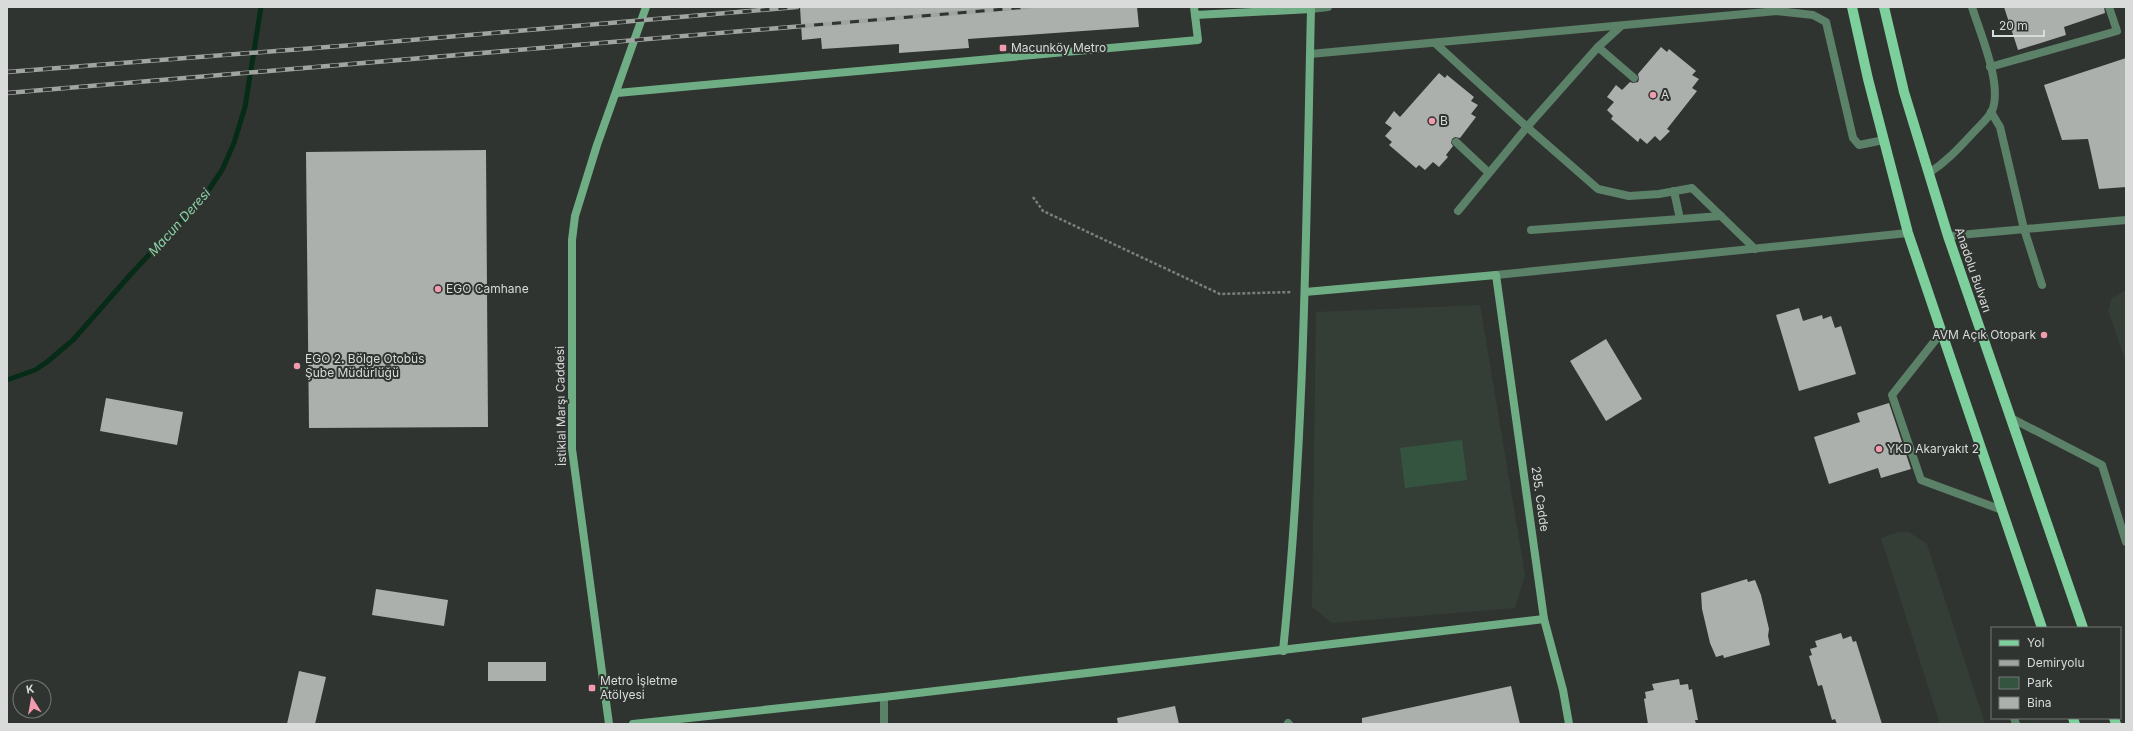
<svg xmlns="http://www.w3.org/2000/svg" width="2133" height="731" font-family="Inter,sans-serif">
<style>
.built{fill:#343e37}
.green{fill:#355440}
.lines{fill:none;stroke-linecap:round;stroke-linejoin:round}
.stream{stroke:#062b17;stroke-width:5}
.building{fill:#abb0ac}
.path{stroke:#7b7f7c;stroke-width:2.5;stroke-dasharray:3 2;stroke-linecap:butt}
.lane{stroke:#5b8168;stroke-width:8}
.street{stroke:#5b8168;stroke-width:8}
.secondary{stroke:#6fae85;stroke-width:8}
.primary{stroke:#7dd09c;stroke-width:10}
.rail-casing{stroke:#a1a5a2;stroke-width:4.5}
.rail{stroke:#303431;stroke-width:3;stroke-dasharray:9;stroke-linecap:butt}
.poi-dot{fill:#f29aae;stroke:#303431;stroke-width:1.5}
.labels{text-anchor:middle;stroke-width:4;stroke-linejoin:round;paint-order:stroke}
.poi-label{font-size:12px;fill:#d8dbd9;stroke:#303431;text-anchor:start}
.street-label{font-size:12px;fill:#d8dbd9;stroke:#303431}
.water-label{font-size:13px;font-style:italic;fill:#89d3a4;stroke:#303431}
</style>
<rect width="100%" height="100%" fill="#303431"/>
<g class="built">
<polygon points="2126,290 2126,362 2108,310 2112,298"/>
<polygon points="1480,305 1525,575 1515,608 1332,623 1312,607 1316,312"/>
<polygon points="1898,532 1909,532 1927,544 1985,724 1940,724 1881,538"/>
</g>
<polygon class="green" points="1462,440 1467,480 1405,488 1400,448"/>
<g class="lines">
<polyline class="stream" points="7,380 35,370 47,362 73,340 131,274 206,194 222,170 234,143 245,107 261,7"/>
</g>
<g class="building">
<polygon points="800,7 1137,7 1139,27 968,39 969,48 899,53 899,44 822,49 821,38 802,40"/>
<polygon points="2004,7 2104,7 2105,13 2064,27 2066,35 2018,50"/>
<polygon points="1661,47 1667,52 1669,49 1696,71 1692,75 1699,79 1692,88 1697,91 1667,129 1670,131 1660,141 1655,136 1647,144 1640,138 1638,142 1611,119 1613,116 1607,110 1614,102 1607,97 1616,85 1622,90 1630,82 1633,83 1638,82 1639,79 1638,74"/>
<polygon points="2126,58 2126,187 2099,189 2088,139 2062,140 2044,85"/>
<polygon points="1439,73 1445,78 1447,75 1474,97 1471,101 1478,105 1471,114 1476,117 1460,138 1455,137 1452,139 1451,143 1453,146 1446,155 1448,157 1439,167 1433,162 1425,170 1419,165 1416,168 1389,145 1392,142 1385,136 1392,128 1385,123 1394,111 1400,117"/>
<polygon points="486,150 488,427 309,428 306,152"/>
<polygon points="1799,308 1803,321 1822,315 1823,319 1831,316 1835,328 1841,326 1856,374 1799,391 1776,315"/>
<polygon points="1606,339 1642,399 1606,421 1570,361"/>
<polygon points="106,398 183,412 177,445 100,431"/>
<polygon points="1889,403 1911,469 1881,478 1878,468 1829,484 1814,437 1860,422 1857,413"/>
<polygon points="1747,579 1748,582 1755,580 1761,595 1769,629 1768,636 1770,645 1724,658 1723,655 1716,657 1710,643 1702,609 1701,593"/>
<polygon points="376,589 448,600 444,626 372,615"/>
<polygon points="1841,633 1843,639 1851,636 1853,642 1856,641 1882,724 1837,724 1835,719 1832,720 1822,685 1818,686 1809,656 1812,655 1810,649 1817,647 1815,641"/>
<rect x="488" y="662" width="58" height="19"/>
<polygon points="299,671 326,677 315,724 287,724"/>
<polygon points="1679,679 1680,685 1688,684 1689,690 1692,689 1698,720 1695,720 1696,724 1648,724 1644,699 1646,698 1645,692 1654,690 1652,684"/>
<polygon points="1511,686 1520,724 1362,724 1362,718"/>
<polygon points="1175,706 1179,724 1118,724 1117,718"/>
</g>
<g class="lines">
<polyline class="path" points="1033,197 1043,211 1220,294 1292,292"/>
<g class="lane">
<polyline points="1435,43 1527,127 1458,211"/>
<polyline points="1598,47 1621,26"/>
<polyline points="1310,54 1777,11 1813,15 1826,22 1853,138 1859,145 1884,140"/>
<polyline points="1990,67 2117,31 2109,7"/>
<polyline points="1634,78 1598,47 1527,127 1598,189 1629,196 1659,194 1692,188 1755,249"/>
<polyline points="1991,112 2000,127 2024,229"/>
<polyline points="1456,142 1489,173"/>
<path d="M1929,173C1946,162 1958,149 1972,134C1978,127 1988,119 1992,111C2003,85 1980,33 1972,7"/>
<polyline points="1674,191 1680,219"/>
<polyline points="1531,230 1721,216"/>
</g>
<g class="street">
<polyline points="1311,9 1328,7"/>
<polyline points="2024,229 2042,285"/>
<polyline points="1948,236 2126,220"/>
<polyline points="1496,275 1908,233"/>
<polyline points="1941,333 1892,395 1921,480 2002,510"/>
<polyline points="2011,418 2102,465 2126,542"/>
<polyline points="884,697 884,724"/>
<polyline points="2014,718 2016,724"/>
<polyline points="1288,723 1289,724"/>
</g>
<g class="secondary">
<path d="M1195,15L1311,9C1306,223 1305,437 1283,651"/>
<polyline points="617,93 1198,40 1194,7"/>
<polyline points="1305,292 1496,275 1544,619 1563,690 1569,724"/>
<polyline points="609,724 572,449 572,240 575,216 597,145 646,7"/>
<polyline points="633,724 884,697 1544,619"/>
</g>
<g class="primary">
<polyline points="1852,7 1868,79 1908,233 2042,628"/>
<polyline points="1884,7 1904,92 1948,236 2083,628"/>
<polyline points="2073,718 2075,724"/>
<polyline points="2114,718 2116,724"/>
</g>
<defs>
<g id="rail">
<polyline points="7,72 353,45 797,7"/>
<polyline points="7,93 1028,7"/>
</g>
</defs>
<use href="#rail" class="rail-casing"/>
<use href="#rail" class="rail"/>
</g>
<g class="poi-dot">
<rect x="999" y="44" width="8" height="8" rx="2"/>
<circle cx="1653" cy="95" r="4"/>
<circle cx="1432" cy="121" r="4"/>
<circle cx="438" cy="289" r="4"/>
<circle cx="2044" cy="335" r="4"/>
<circle cx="297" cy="366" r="4"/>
<circle cx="1879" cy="449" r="4"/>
<rect x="588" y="684" width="8" height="8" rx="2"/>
</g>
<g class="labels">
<g class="poi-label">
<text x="1011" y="52">Macunköy Metro</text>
<text x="1661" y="99">A</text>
<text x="1440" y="125">B</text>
<text x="446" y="293">EGO Camhane</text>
<text x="2036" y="339" text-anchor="end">AVM Açık Otopark</text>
<text x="305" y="363">EGO 2. Bölge Otobüs<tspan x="305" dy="14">Şube Müdürlüğü</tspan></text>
<text x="1887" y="453">YKD Akaryakıt 2</text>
<text x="600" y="685">Metro İşletme<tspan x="600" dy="14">Atölyesi</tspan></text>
</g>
<g class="street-label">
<text transform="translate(1973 270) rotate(71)" y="4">Anadolu Bulvarı</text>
<text transform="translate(561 406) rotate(-91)" y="4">İstiklal Marşı Caddesi</text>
<text transform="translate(1540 499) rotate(82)" y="4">295. Cadde</text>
</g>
<g class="water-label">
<text transform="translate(179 222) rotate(-48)" y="5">Macun Deresi</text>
</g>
</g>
<rect width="2133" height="731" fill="none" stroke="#d8dbd9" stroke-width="16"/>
<rect x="1991" y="627" width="130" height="92" fill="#303431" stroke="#737774"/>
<rect x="1999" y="640" width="20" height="6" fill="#7dd09c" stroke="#737774"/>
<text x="2027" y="647" font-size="12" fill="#d8dbd9">Yol</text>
<rect x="1999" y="660" width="20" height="6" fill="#a1a5a2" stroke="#737774"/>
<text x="2027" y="667" font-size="12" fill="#d8dbd9">Demiryolu</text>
<rect x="1999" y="677" width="20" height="12" fill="#355440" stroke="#737774"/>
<text x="2027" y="687" font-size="12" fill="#d8dbd9">Park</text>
<rect x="1999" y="697" width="20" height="12" fill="#abb0ac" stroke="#737774"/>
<text x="2027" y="707" font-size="12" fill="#d8dbd9">Bina</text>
<g transform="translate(32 699) rotate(349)"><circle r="19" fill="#303431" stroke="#737774"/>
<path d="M0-3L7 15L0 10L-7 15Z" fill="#f29aae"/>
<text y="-6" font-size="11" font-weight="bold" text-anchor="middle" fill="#d8dbd9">K</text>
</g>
<path d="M1993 30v6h51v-6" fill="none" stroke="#d8dbd9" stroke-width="2"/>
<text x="1999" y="30" font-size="12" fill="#d8dbd9" stroke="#303431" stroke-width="3" paint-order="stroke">20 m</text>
</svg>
